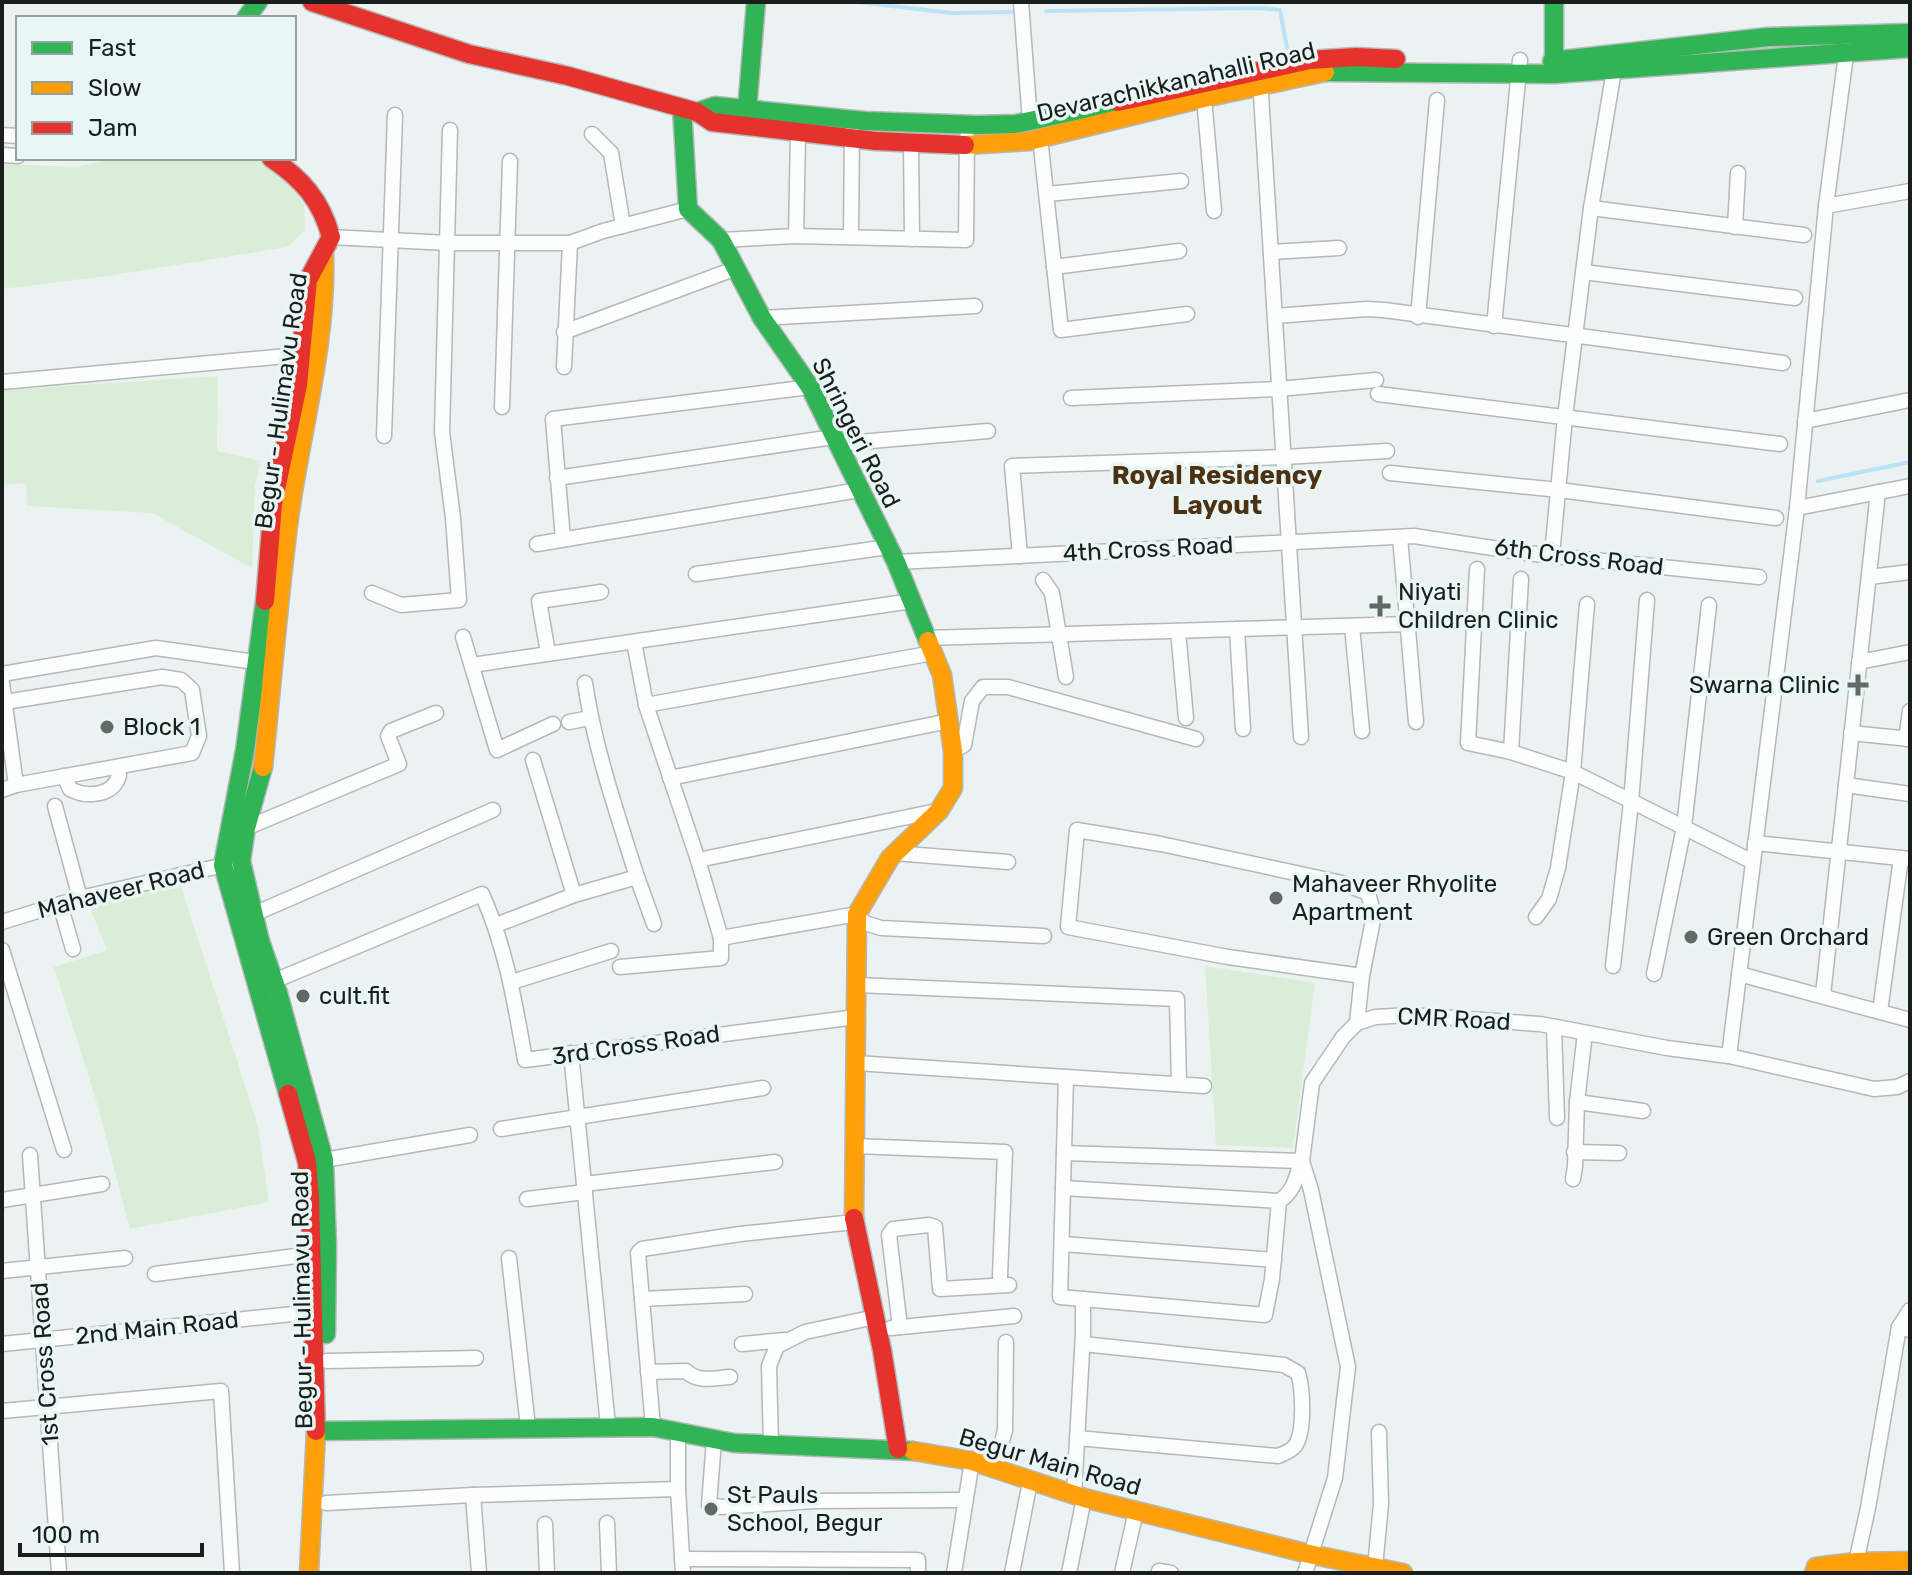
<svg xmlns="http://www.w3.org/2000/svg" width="1912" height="1575" font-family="Rubik,sans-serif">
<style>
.green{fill:#daeed7}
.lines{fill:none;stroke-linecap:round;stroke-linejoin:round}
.stream{stroke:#bae2f8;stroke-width:4}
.street-casing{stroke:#b3b8b8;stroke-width:17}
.fast-casing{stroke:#b3b8b8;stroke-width:21}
.slow-casing{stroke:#b3b8b8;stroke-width:21}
.jam-casing{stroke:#b3b8b8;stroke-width:21}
.street{stroke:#fcfdfd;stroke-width:14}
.fast{stroke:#30b455;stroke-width:18}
.slow{stroke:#ff9f0a;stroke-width:18}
.jam{stroke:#e5322d;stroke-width:18}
.poi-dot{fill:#646968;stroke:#e8f6f4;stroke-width:3}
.labels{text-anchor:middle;stroke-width:7;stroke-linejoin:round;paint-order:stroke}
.street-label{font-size:24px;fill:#1a1f1e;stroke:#e8f6f4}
.poi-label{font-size:24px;fill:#1a1f1e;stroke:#e8f6f4;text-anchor:start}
.neighbourhood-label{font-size:26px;font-weight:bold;fill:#4d3112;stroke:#e8f6f4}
</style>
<rect width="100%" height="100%" fill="#ecf2f2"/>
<g class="green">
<polygon points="120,158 256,158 273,166 304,204 305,230 288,247 114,275 2,289 2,164 75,167"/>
<polygon points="218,376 217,451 261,461 255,485 252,568 152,513 27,506 26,483 2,485 2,390"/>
<polygon points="180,883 258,1126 269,1202 130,1229 96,1100 54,967 107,950 87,901"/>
<polygon points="1205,966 1315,983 1293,1148 1216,1145"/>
</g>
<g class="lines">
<g class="stream">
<polyline points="857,2 952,13 1011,12"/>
<polyline points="1046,11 1260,8 1280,10 1287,48"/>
<polyline points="1818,481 1910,462"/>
</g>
<defs>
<g id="street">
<polyline points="1021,2 1030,122"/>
<polyline points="1260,79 1301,737"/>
<polyline points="1204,98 1214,211"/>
<polyline points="592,134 611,153 623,226"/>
<polyline points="2,135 18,136"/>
<polyline points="1040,138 1061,330 1187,314"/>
<polyline points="911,143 912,239"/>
<polyline points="2,155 18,156"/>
<polyline points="1047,194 1181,181"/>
<polyline points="1826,206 1910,191"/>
<polyline points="1591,208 1804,235"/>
<polyline points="1735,227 1738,173"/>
<polyline points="796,236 798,134"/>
<polyline points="331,237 448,243 570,243 603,231 688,209"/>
<polyline points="851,237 852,130"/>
<polyline points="721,240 796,236 966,240 967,137"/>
<polyline points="1271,252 1339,248"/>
<polyline points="1054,267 1179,251"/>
<polyline points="1583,272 1795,298"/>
<polyline points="1275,316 1366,309 1384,310 1783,363"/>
<polyline points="1418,317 1437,100"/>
<polyline points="762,318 975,306"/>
<polyline points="1494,326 1520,60"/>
<polyline points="564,332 734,269"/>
<polyline points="564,367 570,243"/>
<polyline points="2,382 308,354"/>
<polyline points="1378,394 1780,444"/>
<polyline points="1071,398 1279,389 1376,380"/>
<polyline points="502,407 510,161"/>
<polyline points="1805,421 1910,400"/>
<polyline points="384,436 395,115"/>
<polyline points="836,444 988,431"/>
<polyline points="1390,473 1559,490 1776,518"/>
<polyline points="557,478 833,437"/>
<polyline points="1797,508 1910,486"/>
<polyline points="1400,537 1416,722"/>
<polyline points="563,539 553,419 810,387"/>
<polyline points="537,544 859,490"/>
<polyline points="1552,555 1565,417 1591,208 1615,64"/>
<polyline points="1020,556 1012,466 1284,457 1387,451"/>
<polyline points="896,562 1414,536 1526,553 1759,577"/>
<polyline points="1477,569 1468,743 1511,752 1573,772 1753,862"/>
<polyline points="696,574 888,547"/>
<polyline points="1869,577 1910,572"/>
<polyline points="1043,580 1052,593 1066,677"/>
<polyline points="372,593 401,605 459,600 453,518 442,432 450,130"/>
<polyline points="1352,626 1362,731"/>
<polyline points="1237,629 1243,729"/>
<polyline points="1178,631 1186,718"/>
<polyline points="463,637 497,750 553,724"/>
<polyline points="927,638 1409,624"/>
<polyline points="548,653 539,601 601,592"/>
<polyline points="1859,662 1910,652"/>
<polyline points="472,665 912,601"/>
<polyline points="2,674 156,648 262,663"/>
<polyline points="2,683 16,785"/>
<polyline points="646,705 933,653"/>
<polyline points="569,722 590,718"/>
<polyline points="1851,733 1910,739"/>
<polyline points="1906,739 1910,711"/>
<polyline points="953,751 964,745 972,701 983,687 1008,687 1196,739"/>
<polyline points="1511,752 1521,579"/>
<polyline points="533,760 574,895"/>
<path d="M64,776L70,789C87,798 114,796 119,775"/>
<polyline points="670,778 949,721"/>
<polyline points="1846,785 1910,794"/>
<polyline points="2,790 16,785 192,753 199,736 192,690 181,680 162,677 5,702"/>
<polyline points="55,806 80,898"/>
<polyline points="246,828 399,764 388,736 391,731 436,713"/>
<polyline points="1755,843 1910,859"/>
<polyline points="894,853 1008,862"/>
<polyline points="698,860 937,811"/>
<polyline points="637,877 654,924"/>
<polyline points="60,904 73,949"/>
<polyline points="254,914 493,810"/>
<polyline points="1536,917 1549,899 1558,868 1573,772 1587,604"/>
<polyline points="2,922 80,898 229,864"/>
<path d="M496,925L574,895L637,877C617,813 595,750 585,683"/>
<polyline points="721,938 857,914 865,923 881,928 1044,936"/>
<polyline points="2,950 64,1150"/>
<polyline points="1613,966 1631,802 1647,600"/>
<polyline points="620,967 721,958 721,938 698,860 646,705 634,642"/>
<polyline points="1654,974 1684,827 1709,605"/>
<polyline points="1739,974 1910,1020"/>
<path d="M274,981L482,894C506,948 515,1003 525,1060L856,1017"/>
<polyline points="512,982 611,951"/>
<polyline points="857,985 1177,999 1179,1084"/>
<polyline points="1823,995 1878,492"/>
<polyline points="1880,1011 1901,858"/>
<polyline points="1357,1023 1362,976 1374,915 1368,893 1342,883 1161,844 1077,830 1068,927 1228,957 1362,976"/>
<polyline points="1554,1027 1557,1118"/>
<polyline points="571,1053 608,1426"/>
<polyline points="1729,1056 1797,508 1826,206 1847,47"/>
<polyline points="856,1063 1066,1077"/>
<path d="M1204,1086L1066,1077L1060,1297L1265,1315L1272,1279L1279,1201C1294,1192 1296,1178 1301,1162"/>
<polyline points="1577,1102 1643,1111"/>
<polyline points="501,1129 763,1088"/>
<polyline points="855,1146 1005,1152 1000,1276"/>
<polyline points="1574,1152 1619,1153"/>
<polyline points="1064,1153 1302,1161"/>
<polyline points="30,1155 59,1573"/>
<polyline points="324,1160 470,1135"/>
<polyline points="1573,1179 1575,1166 1577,1102 1585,1033"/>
<polyline points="584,1184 775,1162"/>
<polyline points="1063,1188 1279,1201"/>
<polyline points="527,1199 585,1192"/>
<polyline points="2,1200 102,1184"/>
<polyline points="1062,1244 1274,1260"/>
<polyline points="509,1258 528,1427"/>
<polyline points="2,1271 125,1258"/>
<polyline points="155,1274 312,1254"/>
<polyline points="642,1299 745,1294"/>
<polyline points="900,1327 889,1235 893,1229 929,1225 935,1227 940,1289 1009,1285"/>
<polyline points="1899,1327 1910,1310"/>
<polyline points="891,1328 1014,1316"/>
<polyline points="2,1344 312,1312"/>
<polyline points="742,1344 785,1340"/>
<polyline points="327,1361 476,1358"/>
<path d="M648,1372L686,1371C698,1383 715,1378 730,1377"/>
<polyline points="2,1411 221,1391 232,1573"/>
<polyline points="653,1427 638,1253 642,1249 740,1234 854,1222"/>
<path d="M1077,1438L1278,1456C1285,1453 1291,1451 1295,1446C1305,1432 1303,1389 1298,1373L1284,1365L1083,1344"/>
<polyline points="714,1440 709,1505 721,1507 815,1501 965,1500"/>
<polyline points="771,1446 769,1366 777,1346 805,1332 875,1317"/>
<polyline points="995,1469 1005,1430 1006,1342"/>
<polyline points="678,1489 683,1573"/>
<polyline points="473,1495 479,1573"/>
<polyline points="1074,1495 1083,1333 1083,1299"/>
<polyline points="326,1503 473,1495 678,1489 678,1434"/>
<polyline points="607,1523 609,1573"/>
<polyline points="545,1524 547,1573"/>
<polyline points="682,1559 918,1560 918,1573"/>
<polyline points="1856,1562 1868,1508 1899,1327 1910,1330"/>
<polyline points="1375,1567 1381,1504 1379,1432"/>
<polyline points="1159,1571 1171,1573"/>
<polyline points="954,1573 972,1461"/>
<polyline points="1012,1573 1030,1482"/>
<polyline points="1069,1573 1084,1498"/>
<polyline points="1122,1573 1136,1511"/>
<polyline points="1305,1573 1335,1478 1348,1367 1311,1190 1302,1161 1312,1083 1343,1037 1357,1023 1375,1017 1410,1015 1540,1024 1667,1048 1729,1056 1874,1089 1897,1087 1910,1081"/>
</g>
<g id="fast">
<polyline points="1554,2 1554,74"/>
<polyline points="246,18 258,2"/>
<polyline points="1552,61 1768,37 1910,33"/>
<polyline points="1325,72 1554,74 1910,48"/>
<polyline points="682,108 688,209 721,240 762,318 810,387 896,562 928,641"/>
<polyline points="697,112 715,106 865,121 978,125 1016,124 1118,102"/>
<polyline points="746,122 756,2"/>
<polyline points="265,601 245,750 223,865 288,1094"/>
<polyline points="263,767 246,828 241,861 260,941 278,993 324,1160 327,1246 326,1334"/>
<polyline points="316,1431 653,1427 734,1443 913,1451"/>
</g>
<g id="slow">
<polyline points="965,145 1029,141 1204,98 1325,72"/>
<path d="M263,767C272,684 278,601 289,518C301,430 327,343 324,253"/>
<polyline points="854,1218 857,914 890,858 939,811 953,788 953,751 942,675 928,641"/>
<polyline points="913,1451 972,1461 1084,1498 1309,1554 1403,1573"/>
<polyline points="309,1573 316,1431"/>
<polyline points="1814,1573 1816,1567 1856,1562 1910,1561"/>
</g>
<g id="jam">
<polyline points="312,2 469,54 568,76 697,112 712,122 876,141 965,145"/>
<polyline points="1118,102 1310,60 1356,57 1396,59"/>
<path d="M265,601L273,504L298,385L308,280L331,237C321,200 302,179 271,158"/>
<polyline points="288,1094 307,1162 310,1197 316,1431"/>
<polyline points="854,1218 882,1350 898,1449"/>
</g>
</defs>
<use href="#street" class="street-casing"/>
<use href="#fast" class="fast-casing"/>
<use href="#slow" class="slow-casing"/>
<use href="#jam" class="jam-casing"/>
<use href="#street" class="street"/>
<use href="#fast" class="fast"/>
<use href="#slow" class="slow"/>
<use href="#jam" class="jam"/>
</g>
<g class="poi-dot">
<path d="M1376 594h8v8h8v8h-8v8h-8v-8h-8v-8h8z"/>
<path d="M1854 673h8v8h8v8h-8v8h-8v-8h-8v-8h8z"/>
<circle cx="107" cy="727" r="8"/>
<circle cx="1276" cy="898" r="8"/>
<circle cx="1691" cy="937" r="8"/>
<circle cx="303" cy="996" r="8"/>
<circle cx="711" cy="1509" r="8"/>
</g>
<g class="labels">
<g class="street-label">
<text transform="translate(1176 82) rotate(-13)" y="8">Devarachikkanahalli Road</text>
<text transform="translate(281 401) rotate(-82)" y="8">Begur - Hulimavu Road</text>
<text transform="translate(856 433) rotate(63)" y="8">Shringeri Road</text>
<text transform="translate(1148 549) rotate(-3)" y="8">4th Cross Road</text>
<text transform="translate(1579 557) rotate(7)" y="8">6th Cross Road</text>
<text transform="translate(121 890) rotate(-14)" y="8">Mahaveer Road</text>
<text transform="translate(1454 1019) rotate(3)" y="8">CMR Road</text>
<text transform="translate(636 1045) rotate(-8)" y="8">3rd Cross Road</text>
<text transform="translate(302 1300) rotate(-91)" y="8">Begur - Hulimavu Road</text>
<text transform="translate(157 1328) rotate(-6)" y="8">2nd Main Road</text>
<text transform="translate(45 1364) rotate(-94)" y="8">1st Cross Road</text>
<text transform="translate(1050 1462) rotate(16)" y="8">Begur Main Road</text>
</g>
<g class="poi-label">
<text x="1398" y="600">Niyati<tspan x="1398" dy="28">Children Clinic</tspan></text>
<text x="1840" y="693" text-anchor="end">Swarna Clinic</text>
<text x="123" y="735">Block 1</text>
<text x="1292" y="892">Mahaveer Rhyolite<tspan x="1292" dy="28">Apartment</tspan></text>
<text x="1707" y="945">Green Orchard</text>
<text x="319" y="1004">cult.fit</text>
<text x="727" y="1503">St Pauls<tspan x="727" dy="28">School, Begur</tspan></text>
</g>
<g class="neighbourhood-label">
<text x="1217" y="484">Royal Residency<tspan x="1217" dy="30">Layout</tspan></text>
</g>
</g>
<rect width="1912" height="1575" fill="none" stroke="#1a1f1e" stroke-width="8"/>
<rect x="16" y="16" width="280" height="144" fill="#e8f6f4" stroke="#96a09e" stroke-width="2"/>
<rect x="32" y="42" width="40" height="12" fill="#30b455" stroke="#96a09e" stroke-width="2"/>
<text x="88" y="56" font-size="24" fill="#1a1f1e">Fast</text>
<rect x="32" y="82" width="40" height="12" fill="#ff9f0a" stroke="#96a09e" stroke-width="2"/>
<text x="88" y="96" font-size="24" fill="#1a1f1e">Slow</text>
<rect x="32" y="122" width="40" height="12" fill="#e5322d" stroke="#96a09e" stroke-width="2"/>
<text x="88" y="136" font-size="24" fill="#1a1f1e">Jam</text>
<path d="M20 1543v12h182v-12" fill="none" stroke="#1a1f1e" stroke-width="4"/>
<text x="32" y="1543" font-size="24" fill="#1a1f1e" stroke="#e8f6f4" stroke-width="6" paint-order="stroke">100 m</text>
</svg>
